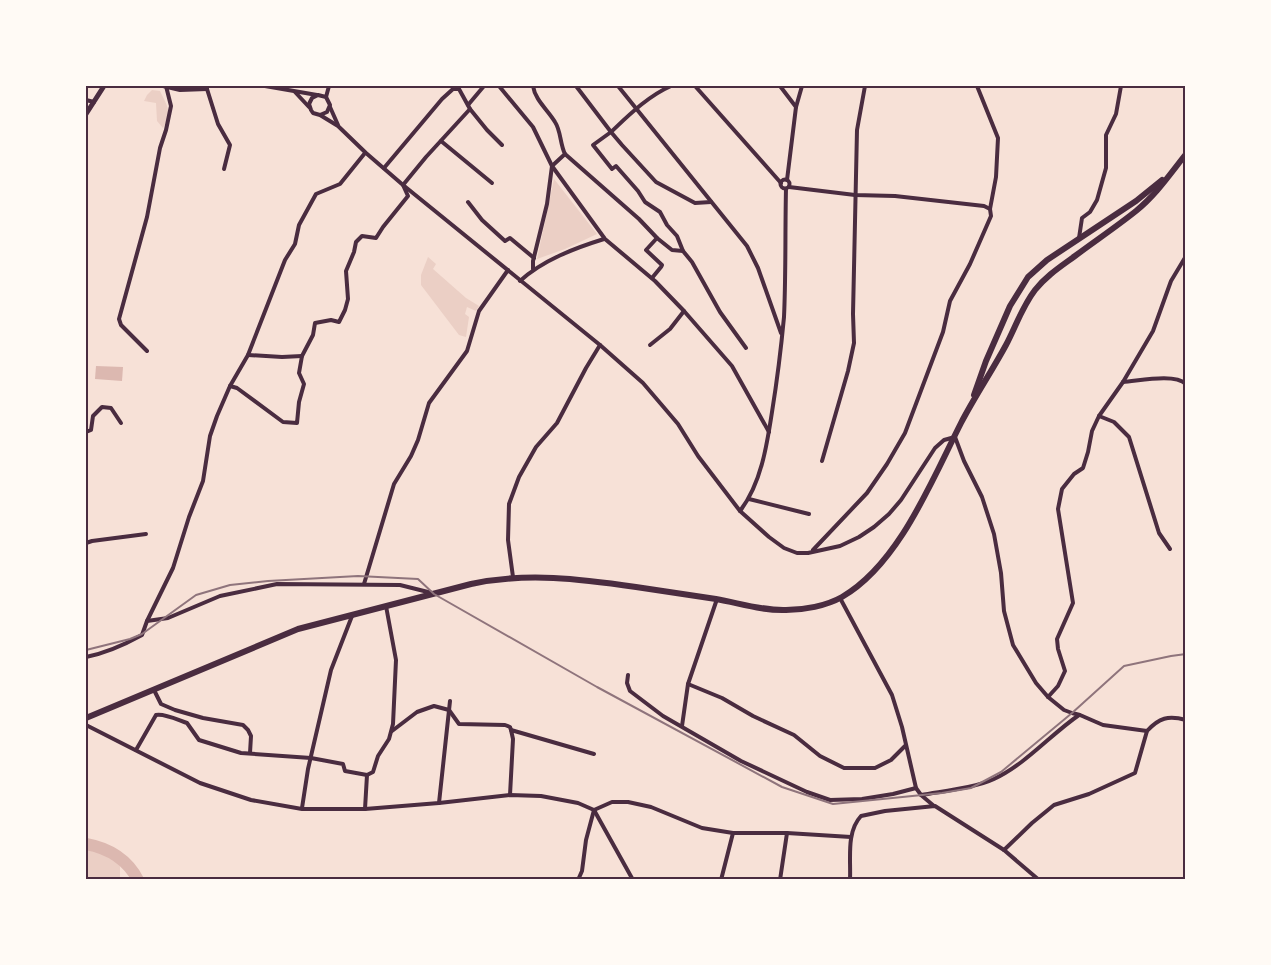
<svg xmlns="http://www.w3.org/2000/svg" width="1271" height="965" font-family="Barlow,sans-serif">
<style>
.green{fill:#ebcfc5}
.water{fill:#dcb8b0}
.lines{fill:none;stroke-linecap:round;stroke-linejoin:round}
.river{stroke:#dcb8b0;stroke-width:12}
.minor{stroke:#4a2c40;stroke-width:4}
.secondary{stroke:#4a2c40;stroke-width:5}
.primary{stroke:#4a2c40;stroke-width:6}
.rail{stroke:#8f747c;stroke-width:2}
.neatline{fill:none;stroke:#4a2c40;stroke-width:2}
</style>
<rect width="100%" height="100%" fill="#f7e1d7"/>
<g class="green">
<path d="M152,90L160,91C167,106 173,112 163,128L157,121L156,103L144,101L147,95Z"/>
<polygon points="554,179 597,234 565,249 537,259"/>
<polygon points="428,257 436,264 433,269 466,298 479,306 476,311 467,307 465,314 469,317 466,337 459,335 421,285 421,275"/>
<polygon points="86,845 98,847 120,859 120,879 86,879"/>
</g>
<polygon class="water" points="96,366 123,367 122,381 95,379"/>
<g class="lines">
<path class="river" d="M86,844C108,848 127,859 138,880"/>
<g class="minor">
<polyline points="163,86 180,90 207,89"/>
<polyline points="207,86 207,89 218,124 230,145 224,169"/>
<polyline points="265,86 317,95"/>
<polyline points="499,86 533,127 552,166 605,239 655,281 684,311 732,366 769,432"/>
<polyline points="576,86 611,132 593,145 612,169 616,166 638,191 645,202 660,212 667,225 677,236 683,251"/>
<polyline points="618,86 747,246 758,268 781,333"/>
<path d="M671,86C648,96 629,115 611,132L622,145L656,182L695,203L711,202"/>
<polyline points="695,86 781,183"/>
<polyline points="780,86 796,107 787,180"/>
<polyline points="977,86 998,138 996,177 990,209"/>
<polyline points="295,92 309,107"/>
<polyline points="326,97 329,86"/>
<polyline points="86,100 94,102"/>
<polyline points="468,105 484,86"/>
<polyline points="330,107 338,125"/>
<polyline points="796,107 802,86"/>
<path d="M320,115L327,112L330,105L326,97L318,95L312,98L309,104L311,110L313,113L320,115L338,126L366,153L403,185L600,345L643,383L678,424L698,456L740,511C761,484 767,445 772,412C777,381 781,349 784,317C786,274 785,231 786,189"/>
<polyline points="441,141 492,183"/>
<polyline points="565,154 639,219 657,238 672,250 683,251 692,262 720,312 746,348"/>
<polyline points="384,168 442,99 453,89 459,89 470,109"/>
<circle cx="785" cy="184" r="4.5"/>
<polyline points="789,187 855,195 895,196 984,206 990,209 991,216 970,264 950,301 943,332 905,433 887,464 867,493 813,550"/>
<polyline points="468,202 482,220 505,241 510,238 534,258"/>
<polyline points="1079,238 1082,218 1090,212 1097,200 1106,168 1106,135 1116,114 1121,86"/>
<path d="M533,269V261L547,204L552,166L565,154C560,144 561,131 555,122C548,110 535,100 533,86"/>
<polyline points="652,278 661,267 662,265 646,250 657,238"/>
<path d="M520,281C543,260 575,248 604,239"/>
<polyline points="650,345 670,329 684,311"/>
<polyline points="147,351 121,325 119,319 147,217 160,148 166,130 171,106 166,86"/>
<polyline points="248,355 282,357 302,356"/>
<path d="M1123,382C1139,381 1174,373 1186,384"/>
<polyline points="230,386 237,388 283,422 297,423 299,402 304,384 299,373 302,356 313,335 315,323 331,320 339,322 345,310 348,299 346,271 354,252 356,242 362,236 376,238 383,227 408,196 403,185 426,157 470,109 487,130 502,145"/>
<polyline points="1099,416 1114,422 1129,437 1159,533 1170,549"/>
<polyline points="86,432 91,430 93,416 102,407 111,408 121,423"/>
<polyline points="822,461 848,371 854,343 853,314 857,130 865,86"/>
<polyline points="749,499 809,514"/>
<path d="M740,511L769,537L784,548L797,553H808L840,546L859,537L874,527L889,514L901,500L935,448L944,440L955,437L964,461L982,497L994,534L1001,573L1004,611L1013,645L1036,683L1048,697L1064,710L1072,713L1080,715L1103,725L1147,731C1159,718 1168,715 1186,720"/>
<polyline points="86,543 92,541 146,534"/>
<polyline points="513,577 508,540 509,504 519,477 536,447 557,423 586,368 600,345"/>
<polyline points="364,584 394,484 411,456 418,440 429,403 467,351 479,311 508,270"/>
<polyline points="840,598 892,695 902,727 916,788 921,795 934,806"/>
<polyline points="717,599 688,684 722,698 753,716 794,735 820,756 844,768 875,768 891,760 905,746"/>
<polyline points="147,621 173,568 189,517 203,481 210,436 217,416 230,386 248,355 285,260 295,244 299,225 316,194 340,184 365,153"/>
<path d="M86,657C106,653 124,645 142,635L147,621L168,618L220,596L277,584L400,585L432,593"/>
<polyline points="628,675 627,683 630,691 663,716 741,761 807,792 830,800 862,799 893,794 916,788"/>
<polyline points="154,690 161,704 175,710 203,718 243,725 248,730 251,736 250,753"/>
<polyline points="1048,697 1058,686 1065,671 1058,649 1057,639 1073,603 1058,509 1062,489 1074,474 1083,468 1088,452 1092,431 1099,416 1123,382 1153,331 1171,281 1186,256"/>
<polyline points="86,725 200,783 251,800 302,809 365,809 439,803 510,795 541,796 578,803 594,810 633,880"/>
<polyline points="682,726 688,684"/>
<polyline points="392,731 417,712 434,706 449,710 459,724 505,725 510,727 511,730"/>
<path d="M136,750L156,715C164,713 178,720 187,723L199,740L241,753L311,758L343,764L345,771L367,775"/>
<polyline points="510,795 513,739 511,730 594,754"/>
<path d="M921,795C943,791 975,788 994,779C1026,764 1050,735 1079,715"/>
<polyline points="439,803 450,701"/>
<polyline points="302,808 308,769 331,670 352,616"/>
<polyline points="365,809 367,775 373,772 378,756 389,739 393,724 396,660 386,606"/>
<polyline points="1004,850 1032,823 1054,805 1089,794 1135,773 1147,731"/>
<polyline points="578,880 582,871 586,840 594,810 612,802 628,802 651,807 702,828 733,833 787,833 851,837"/>
<polyline points="721,880 733,833"/>
<polyline points="780,880 787,833"/>
<path d="M850,880C851,859 846,832 861,816L885,811L935,806L1004,850L1039,880"/>
</g>
<polyline class="secondary" points="86,114 104,86"/>
<g class="primary">
<polyline points="974,395 986,361 1010,306 1028,277 1047,260 1136,201 1162,180"/>
<path d="M86,718L298,629L471,584C526,572 581,579 636,587C663,591 690,595 716,599C739,603 763,611 786,610C804,610 826,606 842,597C899,564 932,480 961,423C975,396 992,371 1006,345C1016,326 1022,307 1035,290C1046,276 1060,267 1075,256C1095,241 1116,227 1136,211C1156,195 1170,174 1186,154"/>
</g>
<polyline class="rail" points="86,650 130,639 142,634 196,595 230,585 268,581 358,576 418,579 434,594 597,687 782,787 833,804 942,793 971,788 1001,772 1072,713 1124,666 1171,656 1186,654"/>
</g>
<rect width="1271" height="965" fill="none" stroke="#fffaf5" stroke-width="174"/>
<rect x="87" y="87" width="1097" height="791" class="neatline"/>
</svg>
